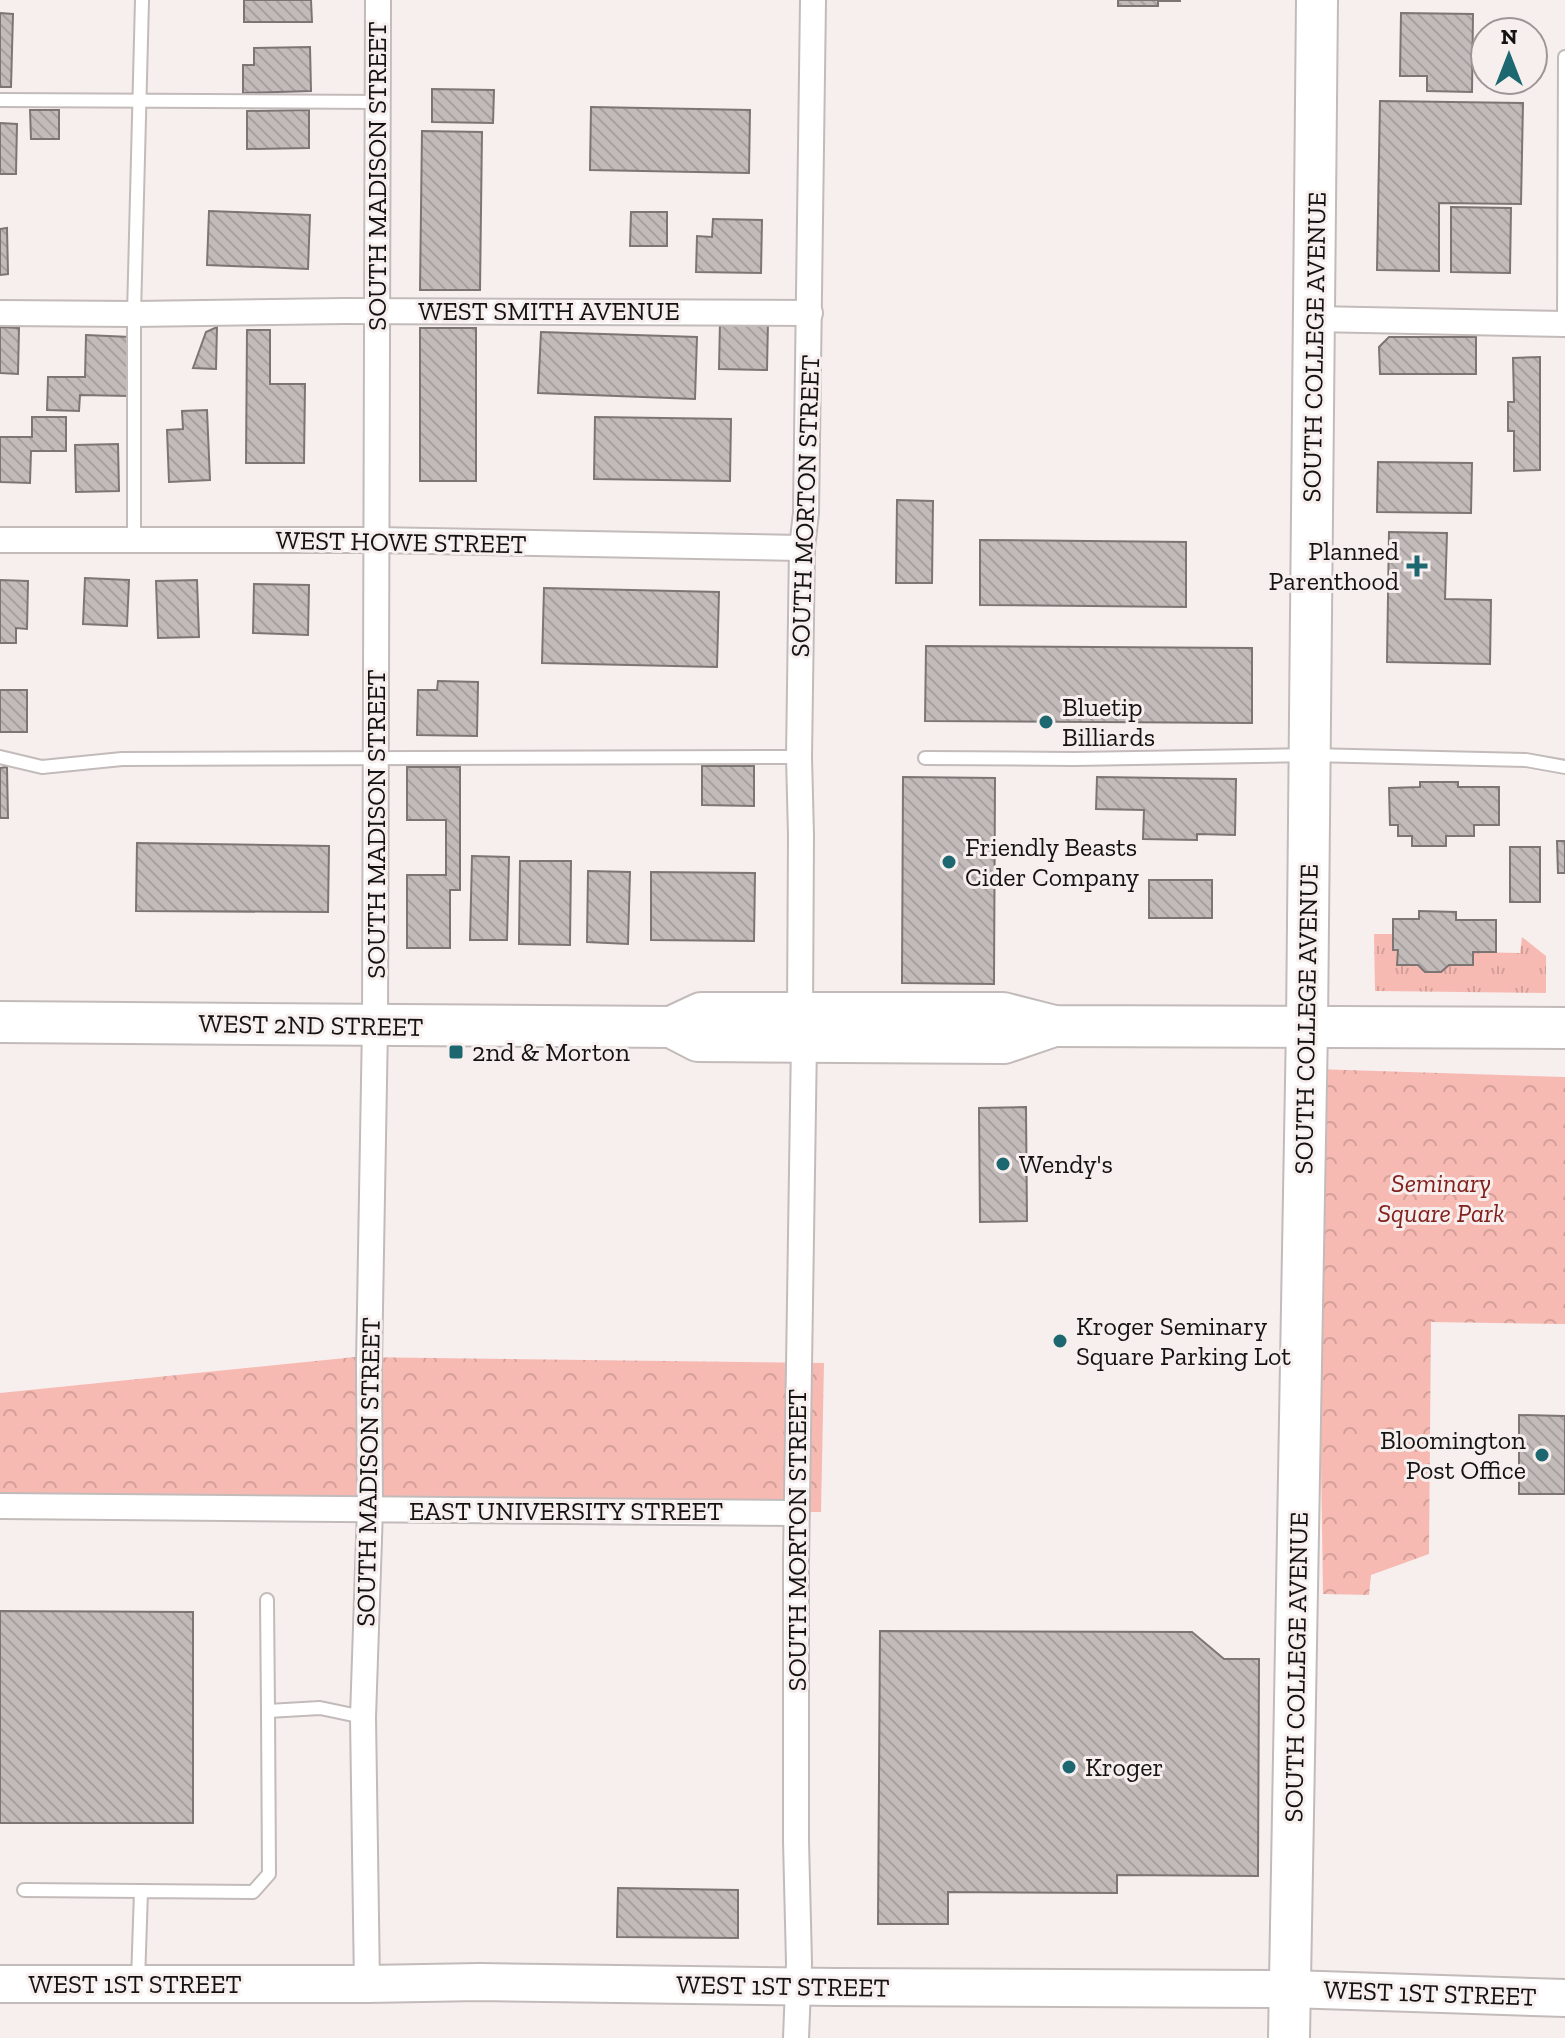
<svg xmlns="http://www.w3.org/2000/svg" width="1565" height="2038" font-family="'Zilla Slab',serif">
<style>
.grass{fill:url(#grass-tufts)}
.forest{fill:url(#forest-crowns)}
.building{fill:url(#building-back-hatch);stroke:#7c7574;stroke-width:2}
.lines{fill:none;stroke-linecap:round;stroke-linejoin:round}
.lane-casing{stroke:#c2bbba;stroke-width:16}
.street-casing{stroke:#c2bbba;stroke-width:28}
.secondary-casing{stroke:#c2bbba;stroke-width:40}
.primary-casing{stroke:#c2bbba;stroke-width:44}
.lane{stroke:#fff;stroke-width:12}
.street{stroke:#fff;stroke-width:24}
.secondary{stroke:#fff;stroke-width:36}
.primary{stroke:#fff;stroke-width:40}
.poi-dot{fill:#1c6770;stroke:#f7efee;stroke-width:3}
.labels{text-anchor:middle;stroke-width:6;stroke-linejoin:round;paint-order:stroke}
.street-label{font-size:26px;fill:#141212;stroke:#f7efee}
.poi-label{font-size:26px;fill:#141212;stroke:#f7efee;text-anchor:start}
.park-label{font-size:26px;font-style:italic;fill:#82201d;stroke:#f7efee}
</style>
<defs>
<pattern id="grass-tufts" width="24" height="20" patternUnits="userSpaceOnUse" patternTransform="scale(2)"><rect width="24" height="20" fill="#f7bab3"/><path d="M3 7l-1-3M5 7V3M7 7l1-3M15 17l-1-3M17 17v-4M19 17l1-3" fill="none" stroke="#d39f99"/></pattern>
<pattern id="forest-crowns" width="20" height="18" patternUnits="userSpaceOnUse" patternTransform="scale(2)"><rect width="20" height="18" fill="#f7bab3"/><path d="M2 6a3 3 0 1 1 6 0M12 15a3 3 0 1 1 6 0" fill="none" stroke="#d39f99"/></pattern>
<pattern id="building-back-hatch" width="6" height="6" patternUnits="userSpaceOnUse" patternTransform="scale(2)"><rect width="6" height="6" fill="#c2bbba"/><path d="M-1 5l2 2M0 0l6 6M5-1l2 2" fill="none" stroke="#a6a09f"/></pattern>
</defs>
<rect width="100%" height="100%" fill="#f7efee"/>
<polygon class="grass" points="1374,934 1393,934 1398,950 1397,964 1418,965 1425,972 1441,972 1449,965 1472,965 1473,952 1520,953 1522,937 1546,956 1546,993 1375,991"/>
<g class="forest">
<polygon points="1315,1069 1565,1077 1565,1324 1431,1322 1429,1554 1371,1575 1369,1595 1323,1594"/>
<polygon points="355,1357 824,1363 821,1512 0,1507 0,1393"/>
</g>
<g class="building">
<polygon points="244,0 311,0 312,22 244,22"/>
<polygon points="1118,0 1180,0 1180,1 1158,1 1158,6 1118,6"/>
<polygon points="0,13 13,14 11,87 0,87"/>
<polygon points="1401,13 1473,14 1472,92 1427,91 1427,76 1400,76"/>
<polygon points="310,47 311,91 243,93 243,65 254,65 254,48"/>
<polygon points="432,89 494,90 493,123 432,122"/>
<polygon points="1380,101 1523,103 1521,204 1439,203 1439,271 1377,270"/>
<polygon points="591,107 750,110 749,173 590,170"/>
<polygon points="30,110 59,110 59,139 31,139"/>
<polygon points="309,110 309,148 247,149 247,111"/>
<polygon points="0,123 17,124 16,174 0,174"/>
<polygon points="422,131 482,132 480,290 420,290"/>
<polygon points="1451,207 1511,208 1510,273 1451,272"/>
<polygon points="209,211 310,215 308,269 207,265"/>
<polygon points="631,212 667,212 667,246 630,246"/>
<polygon points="713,219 762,220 761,273 696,272 697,236 712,237"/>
<polygon points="7,228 8,274 0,275 0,229"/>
<polygon points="720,321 768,321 767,370 719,369"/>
<polygon points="0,327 19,328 18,374 0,373"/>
<polygon points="217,327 216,369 193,368 206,332"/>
<rect x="420" y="328" width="56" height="153"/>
<polygon points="247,330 270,330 270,384 305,384 304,463 246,463"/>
<polygon points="541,332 697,337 695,399 538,393"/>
<polygon points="86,335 130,337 129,396 80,395 79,411 47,410 48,377 85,377"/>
<polygon points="1389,337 1476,337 1476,374 1380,374 1379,347"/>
<polygon points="1540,357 1540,470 1514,471 1514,431 1508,431 1508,402 1514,402 1513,358"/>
<polygon points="207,410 210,480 169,482 167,430 183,429 182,411"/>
<polygon points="32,417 66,417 66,451 31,451 30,483 0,482 0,437 32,437"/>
<polygon points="595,417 731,419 730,481 594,479"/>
<polygon points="118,444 119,491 76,492 75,445"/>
<polygon points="1378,462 1472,463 1471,513 1377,512"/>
<polygon points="897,500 933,501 932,583 896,583"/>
<polygon points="1389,532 1447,533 1445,599 1491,600 1490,664 1387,662"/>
<polygon points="980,540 1186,542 1186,607 980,605"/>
<polygon points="85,578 129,580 127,626 83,624"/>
<polygon points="0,580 28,581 27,629 16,628 16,643 0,643"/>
<polygon points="197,580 199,637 158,638 156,581"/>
<polygon points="254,584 309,585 308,635 253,633"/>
<polygon points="544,588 719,592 717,667 542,663"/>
<polygon points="926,646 1252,648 1252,723 925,721"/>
<polygon points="438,681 478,682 477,736 417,735 418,690 437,690"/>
<rect x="0" y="690" width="27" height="42"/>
<polygon points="702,766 754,766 754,806 702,805"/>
<polygon points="7,767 8,818 0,818 0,768"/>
<polygon points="407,767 460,767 460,890 450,890 450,948 407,948 407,875 446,875 446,820 407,820"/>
<polygon points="903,777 995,778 994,984 902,983"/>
<polygon points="1097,777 1236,779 1235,835 1197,834 1197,840 1143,839 1144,810 1096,809"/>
<polygon points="1420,782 1458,782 1458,787 1499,787 1499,825 1474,825 1474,836 1446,836 1446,846 1412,846 1412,836 1398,836 1398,825 1390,825 1389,788 1420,787"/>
<polygon points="1557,841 1565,841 1565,873 1558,873"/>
<polygon points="137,843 329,846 328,912 136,911"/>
<rect x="1510" y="847" width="30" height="55"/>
<polygon points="472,856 509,857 507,940 470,940"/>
<polygon points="520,861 571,861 570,945 519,944"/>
<polygon points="588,871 630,872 628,944 587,942"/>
<polygon points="651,872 755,873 754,941 651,940"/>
<rect x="1149" y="880" width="63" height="38"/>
<polygon points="1419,911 1456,912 1456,920 1496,920 1496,952 1473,952 1473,965 1449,965 1441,972 1425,972 1418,965 1397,965 1398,950 1393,950 1393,919 1419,919"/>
<polygon points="1026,1107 1027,1221 980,1222 979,1108"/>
<polygon points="1519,1415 1565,1416 1565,1494 1519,1494"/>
<polygon points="0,1611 193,1612 193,1823 0,1823"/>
<polygon points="880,1631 1192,1632 1224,1659 1259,1659 1258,1876 1117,1875 1117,1893 948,1892 948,1924 878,1924"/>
<polygon points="618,1888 738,1890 738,1938 617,1937"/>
</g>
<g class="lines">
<defs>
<g id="lane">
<polyline points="0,100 378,102"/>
<polyline points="1564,324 1565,57"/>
<polyline points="134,539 134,314 142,0"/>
<polyline points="0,757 42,767 122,759 799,757"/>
<polyline points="925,758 1074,759 1310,755 1526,760 1565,767"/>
<polyline points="267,1600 268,1711 320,1708 363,1717"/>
<polyline points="24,1890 141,1891"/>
<polyline points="138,1981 141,1891 253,1892 269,1874 268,1711"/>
</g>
<g id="street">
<polyline points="0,313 134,314 344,311 810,313"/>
<polyline points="1314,319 1565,324"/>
<polyline points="0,540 376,540 802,548"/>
<polyline points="800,1013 801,835 799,757 802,548 806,513 813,0"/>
<polyline points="0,1506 796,1513"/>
<polyline points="367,1984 363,1717 370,1509 369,1365 375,1025 378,0"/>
<polyline points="796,2038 799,1963 796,1841 796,1562 804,1041"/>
</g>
<polyline id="secondary" points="0,1984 367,1984 480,1982 835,1987 1290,1989 1565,1998"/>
<g id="primary">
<polyline points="0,1022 671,1027 701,1013 1003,1013 1054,1026 1565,1028"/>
<polyline points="671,1027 698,1041 1004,1043 1054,1026"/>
<polyline points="1289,2038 1307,1026 1317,0"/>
</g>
</defs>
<use href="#lane" class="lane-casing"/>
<use href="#street" class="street-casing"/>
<use href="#secondary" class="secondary-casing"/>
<use href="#primary" class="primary-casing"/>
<use href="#lane" class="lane"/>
<use href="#street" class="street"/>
<use href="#secondary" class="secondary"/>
<use href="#primary" class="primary"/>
</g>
<g class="poi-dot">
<path d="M1413 554h8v8h8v8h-8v8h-8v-8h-8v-8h8z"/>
<circle cx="1046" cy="722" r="8"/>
<circle cx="949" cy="862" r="8"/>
<rect x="448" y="1044" width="16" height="16" rx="4"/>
<circle cx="1003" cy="1164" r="8"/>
<circle cx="1060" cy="1341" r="8"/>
<circle cx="1542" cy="1455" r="8"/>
<circle cx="1069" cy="1767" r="8"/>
</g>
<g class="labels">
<g class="street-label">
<text transform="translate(377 176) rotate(-90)" y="9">SOUTH MADISON STREET</text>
<text x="549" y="320">WEST SMITH AVENUE</text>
<text transform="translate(1314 347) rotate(-89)" y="9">SOUTH COLLEGE AVENUE</text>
<text transform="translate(805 506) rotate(-88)" y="9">SOUTH MORTON STREET</text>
<text transform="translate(401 542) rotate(1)" y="9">WEST HOWE STREET</text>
<text transform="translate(376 824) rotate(-90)" y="9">SOUTH MADISON STREET</text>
<text transform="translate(1306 1019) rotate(-89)" y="9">SOUTH COLLEGE AVENUE</text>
<text transform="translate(311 1025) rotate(1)" y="9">WEST 2ND STREET</text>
<text transform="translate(368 1472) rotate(-89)" y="9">SOUTH MADISON STREET</text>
<text x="566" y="1520">EAST UNIVERSITY STREET</text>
<text transform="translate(797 1540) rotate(-90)" y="9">SOUTH MORTON STREET</text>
<text transform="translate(1296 1667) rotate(-89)" y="9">SOUTH COLLEGE AVENUE</text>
<text x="135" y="1993">WEST 1ST STREET</text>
<text transform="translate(783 1986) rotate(1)" y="9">WEST 1ST STREET</text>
<text transform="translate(1430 1993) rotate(2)" y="9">WEST 1ST STREET</text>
</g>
<g class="poi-label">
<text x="1399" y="560" text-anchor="end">Planned<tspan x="1399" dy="30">Parenthood</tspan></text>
<text x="1062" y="716">Bluetip<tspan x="1062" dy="30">Billiards</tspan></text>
<text x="965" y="856">Friendly Beasts<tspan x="965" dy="30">Cider Company</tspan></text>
<text x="472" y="1061">2nd &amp; Morton</text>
<text x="1019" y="1173">Wendy's</text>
<text x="1076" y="1335">Kroger Seminary<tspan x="1076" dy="30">Square Parking Lot</tspan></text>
<text x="1526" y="1449" text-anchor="end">Bloomington<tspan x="1526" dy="30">Post Office</tspan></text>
<text x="1085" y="1776">Kroger</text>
</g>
<g class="park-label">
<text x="1441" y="1192">Seminary<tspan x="1441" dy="30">Square Park</tspan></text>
</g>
</g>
<g transform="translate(1509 56)"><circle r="38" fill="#f7efee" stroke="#9c9796" stroke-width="2"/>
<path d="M0-6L14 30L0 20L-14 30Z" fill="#1c6770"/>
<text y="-12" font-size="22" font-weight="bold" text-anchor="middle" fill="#141212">N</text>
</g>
</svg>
